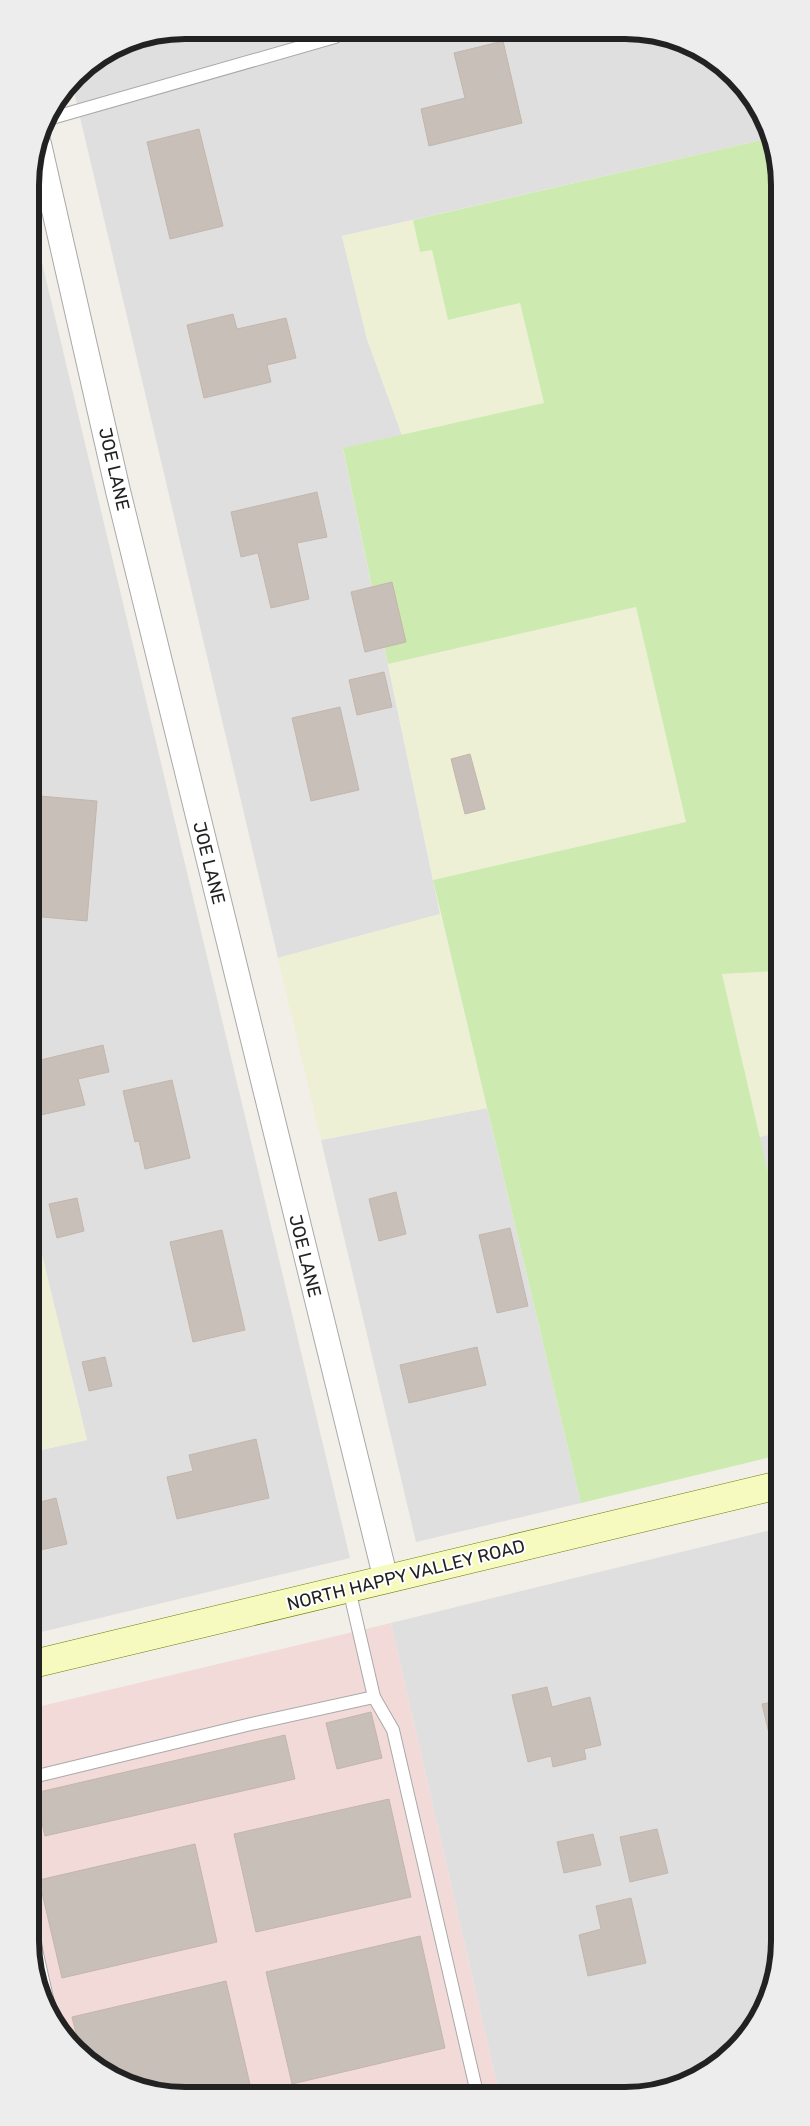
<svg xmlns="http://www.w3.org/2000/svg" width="810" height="2126" font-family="Rubik,sans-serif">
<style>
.residential{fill:#e0dfdf}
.commercial{fill:#f2dad9}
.farmland{fill:#eef0d5}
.grass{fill:#cdebb0}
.building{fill:#c7bfb8;stroke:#c4b6ab}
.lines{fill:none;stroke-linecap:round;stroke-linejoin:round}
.service-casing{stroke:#a9a9a9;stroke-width:14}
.minor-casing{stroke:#a9a9a9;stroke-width:26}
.secondary-casing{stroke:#707d05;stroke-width:29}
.service{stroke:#fff;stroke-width:12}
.minor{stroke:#fff;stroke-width:24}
.secondary{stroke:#f7fabf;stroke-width:28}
.labels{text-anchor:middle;stroke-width:4;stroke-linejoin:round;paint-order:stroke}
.street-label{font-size:18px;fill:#222;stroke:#fff}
.rim{fill:none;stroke:#222;stroke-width:6}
</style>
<rect width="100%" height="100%" fill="#f2efe9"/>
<g class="residential">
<polygon points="185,30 655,33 694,46 734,75 759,108 771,138 342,236 367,339 402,435 343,449 440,914 278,958 72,83 83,69 126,42"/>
<polygon points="30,212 350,1558 33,1634 32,1452 87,1440 32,1214"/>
<polygon points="487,1108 581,1503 416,1542 321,1140"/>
<polygon points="778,1133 779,1220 759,1137"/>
<polygon points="779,1528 780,1951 768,2000 742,2043 703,2075 655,2093 499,2093 391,1623"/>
</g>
<polygon class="commercial" points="391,1623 499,2093 155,2093 116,2080 76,2051 51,2018 33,1971 33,1708"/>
<g class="farmland">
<polygon points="413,220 420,252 432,250 449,320 520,303 544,404 402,435 367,339 342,236"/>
<polygon points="636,607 686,822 433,880 388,664"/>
<polygon points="440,914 487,1108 321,1140 278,958"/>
<polygon points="778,971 778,1133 759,1137 722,974"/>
<polygon points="32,1214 87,1440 32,1452"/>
</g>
<polygon class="grass" points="771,138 777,155 778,971 722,974 779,1220 779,1455 581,1503 433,880 686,822 636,607 388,664 343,448 544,403 520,303 448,320 432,250 420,252 413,220"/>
<g class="building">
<polygon points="503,41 522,123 429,146 421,109 465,98 454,53"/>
<polygon points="199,129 223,226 170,239 147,142"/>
<polygon points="233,314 237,329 286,318 296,358 267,365 271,382 204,398 187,325"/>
<polygon points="317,492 327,537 297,543 309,599 271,608 258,553 241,557 231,512"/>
<polygon points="392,582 406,642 365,652 351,592"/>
<polygon points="384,672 392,707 357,715 349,680"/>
<polygon points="340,707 359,790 311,801 292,718"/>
<polygon points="470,754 485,809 465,814 451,759"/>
<polygon points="39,796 97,801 87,921 31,916 31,842 35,842"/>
<polygon points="103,1045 109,1072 78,1079 85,1105 32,1117 32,1062"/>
<polygon points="172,1080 190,1158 145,1169 139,1141 135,1142 123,1091"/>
<polygon points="396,1192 406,1234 379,1241 369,1199"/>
<polygon points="77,1198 84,1231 57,1238 49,1204"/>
<polygon points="510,1228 528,1306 497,1313 479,1235"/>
<polygon points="222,1230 245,1330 193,1342 170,1242"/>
<polygon points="477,1347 486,1385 409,1403 400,1365"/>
<polygon points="105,1357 112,1386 89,1391 82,1362"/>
<polygon points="256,1439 269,1498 177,1519 167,1477 193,1471 189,1455"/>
<polygon points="56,1498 67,1544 32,1552 32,1504"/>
<polygon points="547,1687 552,1707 590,1697 601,1745 584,1749 586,1759 553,1767 551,1756 528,1762 512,1695"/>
<polygon points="779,1701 779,1740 771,1742 762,1704"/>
<polygon points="371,1712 382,1758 337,1769 326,1723"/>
<polygon points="285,1735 295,1779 45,1836 35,1793"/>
<polygon points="389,1799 411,1897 256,1932 234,1834"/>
<polygon points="657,1829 668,1873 630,1882 620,1837"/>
<polygon points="593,1834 601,1865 564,1873 557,1842"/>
<polygon points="195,1844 217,1942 62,1978 39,1880"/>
<polygon points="631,1898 646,1963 588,1976 579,1935 601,1929 596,1906"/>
<polygon points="420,1936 445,2048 292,2084 266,1972"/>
<polygon points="226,1981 252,2093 155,2093 116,2080 81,2054 72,2017"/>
</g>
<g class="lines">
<defs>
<g id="service">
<polyline points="45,120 335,37"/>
<polyline points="349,1589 374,1697 393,1730 477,2093"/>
<polyline points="33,1777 251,1724 374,1697"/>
<polyline points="33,1936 52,2020"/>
</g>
<polyline id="minor" points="39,144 118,491 386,1580"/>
<polyline id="secondary" points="33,1664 779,1485"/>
</defs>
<use href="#service" class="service-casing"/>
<use href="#minor" class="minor-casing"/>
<use href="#secondary" class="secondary-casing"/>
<use href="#service" class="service"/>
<use href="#minor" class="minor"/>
<use href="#secondary" class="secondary"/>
</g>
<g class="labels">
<g class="street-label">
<text transform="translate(114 469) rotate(77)" y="6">JOE LANE</text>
<text transform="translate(209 863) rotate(76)" y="6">JOE LANE</text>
<text transform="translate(305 1256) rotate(76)" y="6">JOE LANE</text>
<text transform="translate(406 1575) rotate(-14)" y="6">NORTH HAPPY VALLEY ROAD</text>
</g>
</g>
<path d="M0 0H810V2126H0ZM185 39H625A146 146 0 0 1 771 185V1941A146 146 0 0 1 625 2087H185A146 146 0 0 1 39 1941V185A146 146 0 0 1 185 39Z" fill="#ededed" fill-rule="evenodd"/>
<path class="rim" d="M185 39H625A146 146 0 0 1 771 185V1941A146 146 0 0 1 625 2087H185A146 146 0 0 1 39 1941V185A146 146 0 0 1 185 39Z"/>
</svg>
